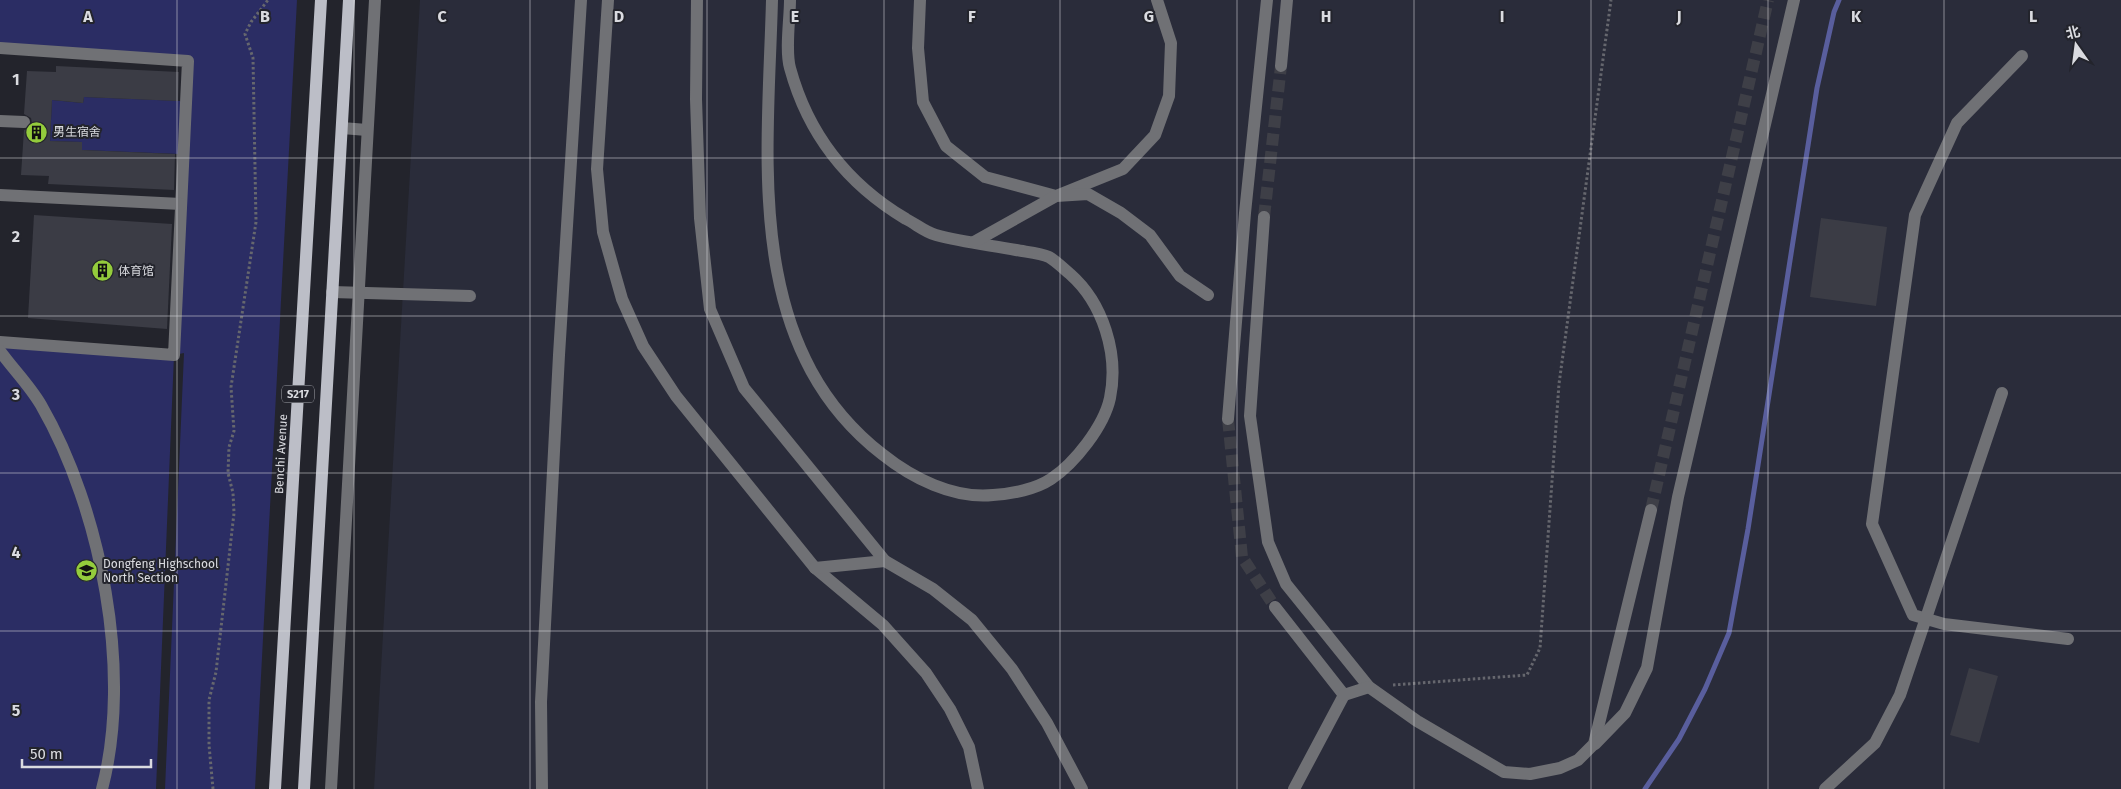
<svg xmlns="http://www.w3.org/2000/svg" width="2121" height="789" font-family="'Fira Sans','Noto Sans SC',sans-serif">
<style>
.built{fill:#2a2c3a}
.green{fill:#2b2d64}
.lines{fill:none;stroke-linecap:round;stroke-linejoin:round}
.stream{stroke:#595e9d;stroke-width:5}
.building{fill:#3b3c45}
.minor-tunnel{stroke:#3e3f47;stroke-width:12;stroke-dasharray:12 6;stroke-linecap:butt}
.path{stroke:#66676e;stroke-width:3;stroke-dasharray:2.5 2.5;stroke-linecap:butt}
.minor{stroke:#707175;stroke-width:12}
.major{stroke:#bcbec7;stroke-width:12}
.grid{fill:none;stroke:#dadbe0;stroke-width:1;stroke-opacity:0.55}
.labels{text-anchor:middle;stroke-width:4;stroke-linejoin:round;paint-order:stroke}
.shield{fill:#23242c;stroke:#a3a4aa;stroke-width:1}
.shield-label{font-size:11px;font-weight:bold;fill:#dadbe0}
.poi-label{font-size:12px;fill:#dadbe0;stroke:#23242c;text-anchor:start}
.street-label{font-size:12px;fill:#dadbe0;stroke:#23242c}
.grid-label{font-size:16px;text-anchor:middle;font-weight:bold;fill:#dadbe0;stroke:#23242c;stroke-width:4;stroke-linejoin:round;paint-order:stroke}
</style>
<rect width="100%" height="100%" fill="#23242c"/>
<polygon class="built" points="420,0 2121,0 2121,789 374,789"/>
<g class="green">
<polygon points="0,0 297,0 255,789 165,789 184,353 174,355 156,789 0,789 0,342 174,354 188,62 0,48"/>
<polygon points="84,97 181,101 179,154 82,150 82,142 50,141 52,100 83,103"/>
</g>
<g class="lines">
<polyline class="stream" points="1645,789 1679,739 1705,689 1729,633 1748,529 1817,88 1834,12 1839,0"/>
</g>
<g class="building">
<polygon points="56,66 179,72 178,101 84,97 83,103 52,100 50,141 82,142 82,150 175,154 174,190 48,184 49,176 21,175 24,130 28,129 32,123 31,118 24,114 27,71 56,72"/>
<polygon points="34,215 172,224 167,329 28,318"/>
<polygon points="1821,218 1887,227 1876,306 1810,297"/>
<polygon points="1969,668 1998,676 1979,743 1950,735"/>
</g>
<g class="lines">
<g class="minor-tunnel">
<polyline points="1264,217 1281,66"/>
<polyline points="1228,419 1242,557 1275,607"/>
<polyline points="1651,510 1768,0"/>
</g>
<g class="path">
<polyline points="1393,685 1527,675 1540,648 1559,384 1611,0"/>
<polyline points="213,789 209,745 209,700 216,672 234,513 233,493 228,473 229,447 234,431 231,387 256,222 253,58 245,34 251,22 268,0"/>
</g>
<g class="minor">
<polyline points="608,0 597,169 603,232 622,299 643,346 676,396 815,568 883,625 926,673 950,709 969,747 978,789"/>
<polyline points="697,0 696,99 700,218 710,309 744,388 885,561"/>
<path d="M772,0C768,157 742,345 882,454C912,478 953,499 993,495C1012,494 1036,489 1051,479C1075,463 1104,426 1110,398C1119,354 1103,303 1070,274C1064,269 1056,261 1049,257C1040,253 1026,252 1016,250C989,245 962,242 936,235C925,232 916,224 906,219C847,184 808,134 790,68C785,50 790,19 790,0"/>
<polyline points="920,0 918,48 923,102 946,146 985,177 1056,196 1123,169 1155,135 1169,96 1171,43 1157,0"/>
<polyline points="0,48 188,61 174,355 0,342"/>
<polyline points="2022,56 1957,123 1915,215 1872,524 1913,615 1944,624 2068,639"/>
<polyline points="1281,66 1287,0"/>
<polyline points="0,121 24,122"/>
<polyline points="342,128 367,130"/>
<polyline points="0,195 181,204"/>
<polyline points="1264,217 1250,416 1268,542 1286,584 1369,687 1417,721 1504,772 1530,774 1560,768 1578,760 1594,744 1651,510"/>
<polyline points="974,242 1056,196 1088,194 1121,213 1150,235 1180,276 1208,295"/>
<polyline points="332,292 470,296"/>
<path d="M0,351C13,369 30,386 41,405C101,509 133,672 102,789"/>
<polyline points="1228,419 1245,213 1267,0"/>
<polyline points="815,568 885,561 933,589 972,620 1012,669 1047,723 1082,789"/>
<polyline points="1275,607 1344,695 1294,789"/>
<polyline points="1344,695 1369,687"/>
<polyline points="1595,744 1625,713 1647,668 1678,497 1794,0"/>
<polyline points="331,789 375,0"/>
<polyline points="542,789 541,702 559,355 581,0"/>
<polyline points="1825,789 1875,743 1900,695 2002,393"/>
</g>
<g class="major">
<polyline points="275,789 321,0"/>
<polyline points="304,789 349,0"/>
</g>
</g>
<path class="grid" d="M177,0V789M354,0V789M530,0V789M707,0V789M884,0V789M1060,0V789M1237,0V789M1414,0V789M1591,0V789M1768,0V789M1944,0V789M0,158H2121M0,316H2121M0,473H2121M0,631H2121"/>
<defs>
<symbol id="building-disc" viewBox="-11 -11 22 22"><circle r="9.5" fill="#94cc3c" stroke="#23242c"/><path d="M-4-6H4V6H1V3H-1V6H-4ZM-2.5-4.3h1.7v1.8h-1.7ZM.8-4.3h1.7v1.8H.8ZM-2.5-1h1.7V.8h-1.7ZM.8-1h1.7V.8H.8Z" fill="#111"/></symbol>
<symbol id="school-disc" viewBox="-11 -11 22 22"><circle r="9.5" fill="#94cc3c" stroke="#23242c"/><path d="M0-5L7-2L0 1L-7-2ZM-4 1L0 2.5L4 1V4Q0 6-4 4Z" fill="#111"/></symbol>
</defs>
<g fill-rule="evenodd">
<use href="#building-disc" x="24" y="120" width="25" height="25"/>
<use href="#building-disc" x="90" y="258" width="25" height="25"/>
<use href="#school-disc" x="74" y="558" width="25" height="25"/>
</g>
<g class="labels">
<rect class="shield" x="282" y="385.5" width="32" height="17" rx="4"/>
<g class="shield-label">
<text x="298" y="398">S217</text>
</g>
<g class="poi-label">
<text x="53" y="136">男生宿舍</text>
<text x="118" y="275">体育馆</text>
<text x="103" y="568">Dongfeng Highschool<tspan x="103" dy="14">North Section</tspan></text>
</g>
<g class="street-label">
<text transform="translate(281 454) rotate(-87)" y="4">Benchi Avenue</text>
</g>
</g>
<g class="grid-label">
<text x="88" y="22">A</text>
<text x="265" y="22">B</text>
<text x="442" y="22">C</text>
<text x="619" y="22">D</text>
<text x="795" y="22">E</text>
<text x="972" y="22">F</text>
<text x="1149" y="22">G</text>
<text x="1326" y="22">H</text>
<text x="1502" y="22">I</text>
<text x="1679" y="22">J</text>
<text x="1856" y="22">K</text>
<text x="2033" y="22">L</text>
<text x="16" y="85">1</text>
<text x="16" y="242">2</text>
<text x="16" y="400">3</text>
<text x="16" y="558">4</text>
<text x="16" y="716">5</text>
</g>
<g transform="translate(2076 45) rotate(346)" stroke="#23242c" stroke-width="4" paint-order="stroke">
<path d="M0-4L9 19L0 12L-9 19Z" fill="#dadbe0"/>
<text y="-8" font-size="14" font-weight="bold" text-anchor="middle" fill="#dadbe0">北</text>
</g>
<path d="M22 759v8h129v-8" fill="none" stroke="#dadbe0" stroke-width="2.5"/>
<text x="30" y="759" font-size="15" fill="#dadbe0" stroke="#23242c" stroke-width="4" paint-order="stroke">50 m</text>
</svg>
